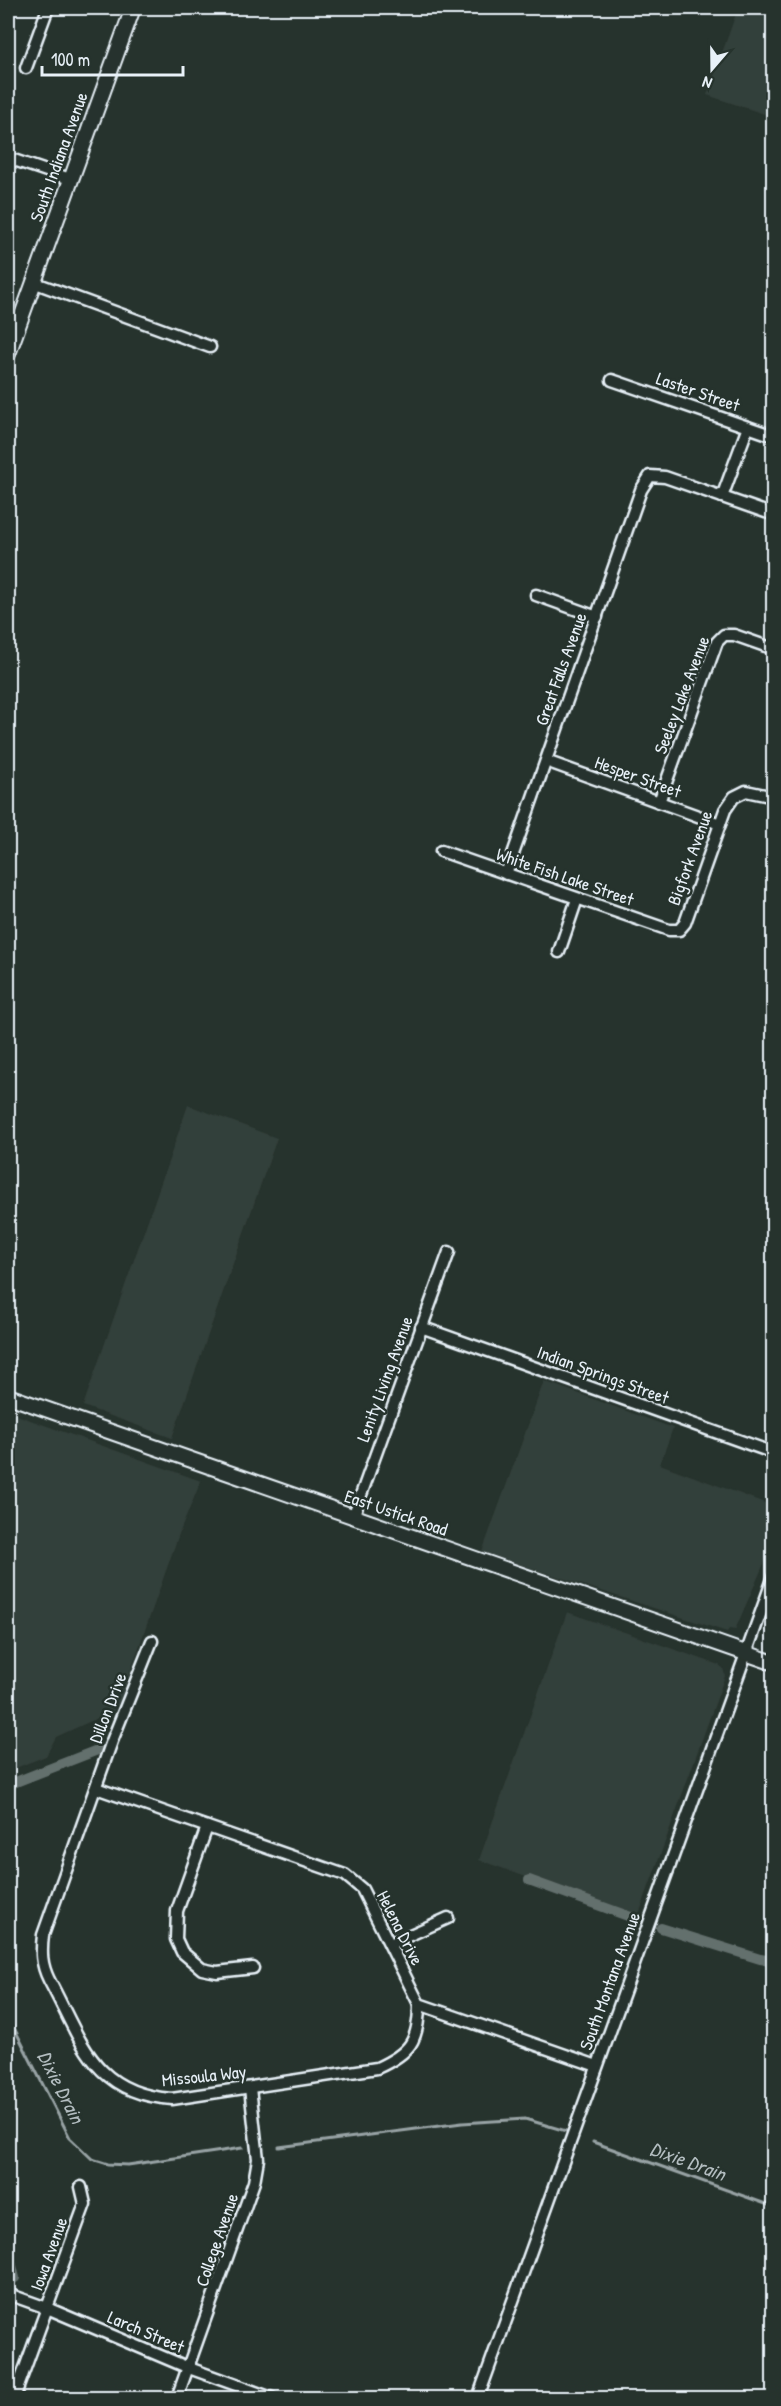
<svg xmlns="http://www.w3.org/2000/svg" width="781" height="2406" font-family="'Patrick Hand',sans-serif">
<style>
.built{fill:#333f3a}
.lines{fill:none;stroke-linecap:round;stroke-linejoin:round}
.stream{stroke:#98a3a5;stroke-width:3}
.canal{stroke:#636f6d;stroke-width:10}
.minor-casing{stroke:#e8f1f8;stroke-width:15}
.major-casing{stroke:#e8f1f8;stroke-width:18}
.minor{stroke:#26332d;stroke-width:10}
.major{stroke:#26332d;stroke-width:14}
.labels{text-anchor:middle;stroke-width:5;stroke-linejoin:round;paint-order:stroke}
.street-label{font-size:18px;fill:#e8f1f8;stroke:#26332d}
.water-label{font-size:20px;font-style:italic;fill:#b3bdc0;stroke:#26332d}
</style>
<rect width="100%" height="100%" fill="#26332d"/>
<filter id="ink" filterUnits="userSpaceOnUse"><feTurbulence type="fractalNoise" baseFrequency=".0167" numOctaves="2"/><feDisplacementMap in="SourceGraphic" scale="12" xChannelSelector="R" yChannelSelector="G"/><feConvolveMatrix kernelMatrix="1 2 1 2 8 2 1 2 1" color-interpolation-filters="sRGB"/></filter>
<g filter="url(#ink)">
<g class="built">
<polygon points="738,8 773,8 773,117 707,95"/>
<polygon points="188,1105 277,1138 172,1438 83,1406"/>
<polygon points="544,1381 673,1428 660,1464 773,1506 773,1543 735,1630 729,1629 727,1632 482,1552"/>
<polygon points="8,1412 201,1481 179,1534 120,1701 113,1711 56,1737 46,1756 8,1771"/>
<polygon points="567,1612 719,1665 723,1668 725,1676 638,1917 479,1860"/>
</g>
<g class="lines">
<g class="stream">
<polyline points="8,2016 70,2138 92,2159 108,2164 128,2165 242,2148"/>
<polyline points="593,2142 774,2207"/>
<polyline points="279,2147 462,2123 525,2119 566,2131"/>
<polyline points="770,2398 774,2390"/>
</g>
<g class="canal">
<polyline points="8,1785 100,1749"/>
<polyline points="529,1880 639,1920"/>
<polyline points="661,1928 760,1959 774,1961"/>
<polyline points="8,2250 15,2278"/>
</g>
<defs>
<g id="minor">
<polyline points="26,68 48,8"/>
<polyline points="8,158 70,179"/>
<polyline points="33,282 210,347"/>
<polyline points="612,380 774,436"/>
<polyline points="722,497 748,427"/>
<polyline points="536,595 597,617"/>
<polyline points="546,761 720,824"/>
<polyline points="659,802 717,642 724,635 734,635 774,649"/>
<polyline points="441,851 669,930 679,930 685,923 725,810 734,797 746,791 774,797"/>
<polyline points="506,874 641,490 650,476 665,477 774,515"/>
<polyline points="559,952 577,899"/>
<polyline points="421,1327 774,1453"/>
<polyline points="353,1517 449,1252"/>
<path d="M152,1641L112,1741L43,1935C41,1952 41,1964 49,1980C82,2041 93,2094 172,2099L377,2068C410,2053 419,2041 419,2004"/>
<polyline points="96,1788 345,1875 362,1889 419,2004 597,2066"/>
<polyline points="207,1827 177,1911 176,1939 182,1952 202,1969 217,1972 253,1968"/>
<polyline points="390,1944 448,1918"/>
<polyline points="8,2294 47,2308 189,2368 272,2398"/>
<polyline points="14,2398 85,2204 81,2187"/>
<polyline points="177,2398 254,2182 258,2159 250,2088"/>
<polyline points="478,2398 774,1576"/>
</g>
<g id="major">
<polyline points="8,354 133,8"/>
<polyline points="8,1396 774,1663"/>
</g>
</defs>
<use href="#minor" class="minor-casing"/>
<use href="#major" class="major-casing"/>
<use href="#minor" class="minor"/>
<use href="#major" class="major"/>
</g>
</g>
<g class="labels">
<g class="street-label">
<text transform="translate(59 157) rotate(-70)" y="6">South Indiana Avenue</text>
<text transform="translate(698 392) rotate(19)" y="6">Laster Street</text>
<text transform="translate(561 669) rotate(-70)" y="6">Great Falls Avenue</text>
<text transform="translate(682 695) rotate(-69)" y="6">Seeley Lake Avenue</text>
<text transform="translate(638 777) rotate(20)" y="6">Hesper Street</text>
<text transform="translate(690 858) rotate(-70)" y="6">Bigfork Avenue</text>
<text transform="translate(565 877) rotate(19)" y="6">White Fish Lake Street</text>
<text transform="translate(603 1375) rotate(20)" y="6">Indian Springs Street</text>
<text transform="translate(385 1379) rotate(-70)" y="6">Lenity Living Avenue</text>
<text transform="translate(396 1513) rotate(19)" y="6">East Ustick Road</text>
<text transform="translate(108 1708) rotate(-69)" y="6">Dillon Drive</text>
<text transform="translate(400 1928) rotate(63)" y="6">Helena Drive</text>
<text transform="translate(610 1981) rotate(-70)" y="6">South Montana Avenue</text>
<text transform="translate(204 2076) rotate(-6)" y="6">Missoula Way</text>
<text transform="translate(217 2240) rotate(-71)" y="6">College Avenue</text>
<text transform="translate(49 2254) rotate(-70)" y="6">Iowa Avenue</text>
<text transform="translate(146 2332) rotate(23)" y="6">Larch Street</text>
</g>
<g class="water-label">
<text transform="translate(61 2087) rotate(63)" y="7">Dixie Drain</text>
<text transform="translate(688 2161) rotate(20)" y="7">Dixie Drain</text>
</g>
</g>
<rect width="781" height="2406" fill="none" stroke="#26332d" stroke-width="30"/>
<rect x="15" y="15" width="751" height="2376" fill="none" stroke="#e8f1f8" stroke-width="2" filter="url(#ink)"/>
<g transform="translate(712 69) rotate(200)" stroke="#26332d" stroke-width="4.5" paint-order="stroke">
<path d="M0-4.5L10 22L0 15L-10 22Z" fill="#e8f1f8"/>
<text y="-9" font-size="16" font-weight="bold" text-anchor="middle" fill="#e8f1f8">N</text>
</g>
<path d="M42 66v9h141v-9" fill="none" stroke="#e8f1f8" stroke-width="3"/>
<text x="51" y="66" font-size="18" fill="#e8f1f8" stroke="#26332d" stroke-width="4.5" paint-order="stroke">100 m</text>
</svg>
